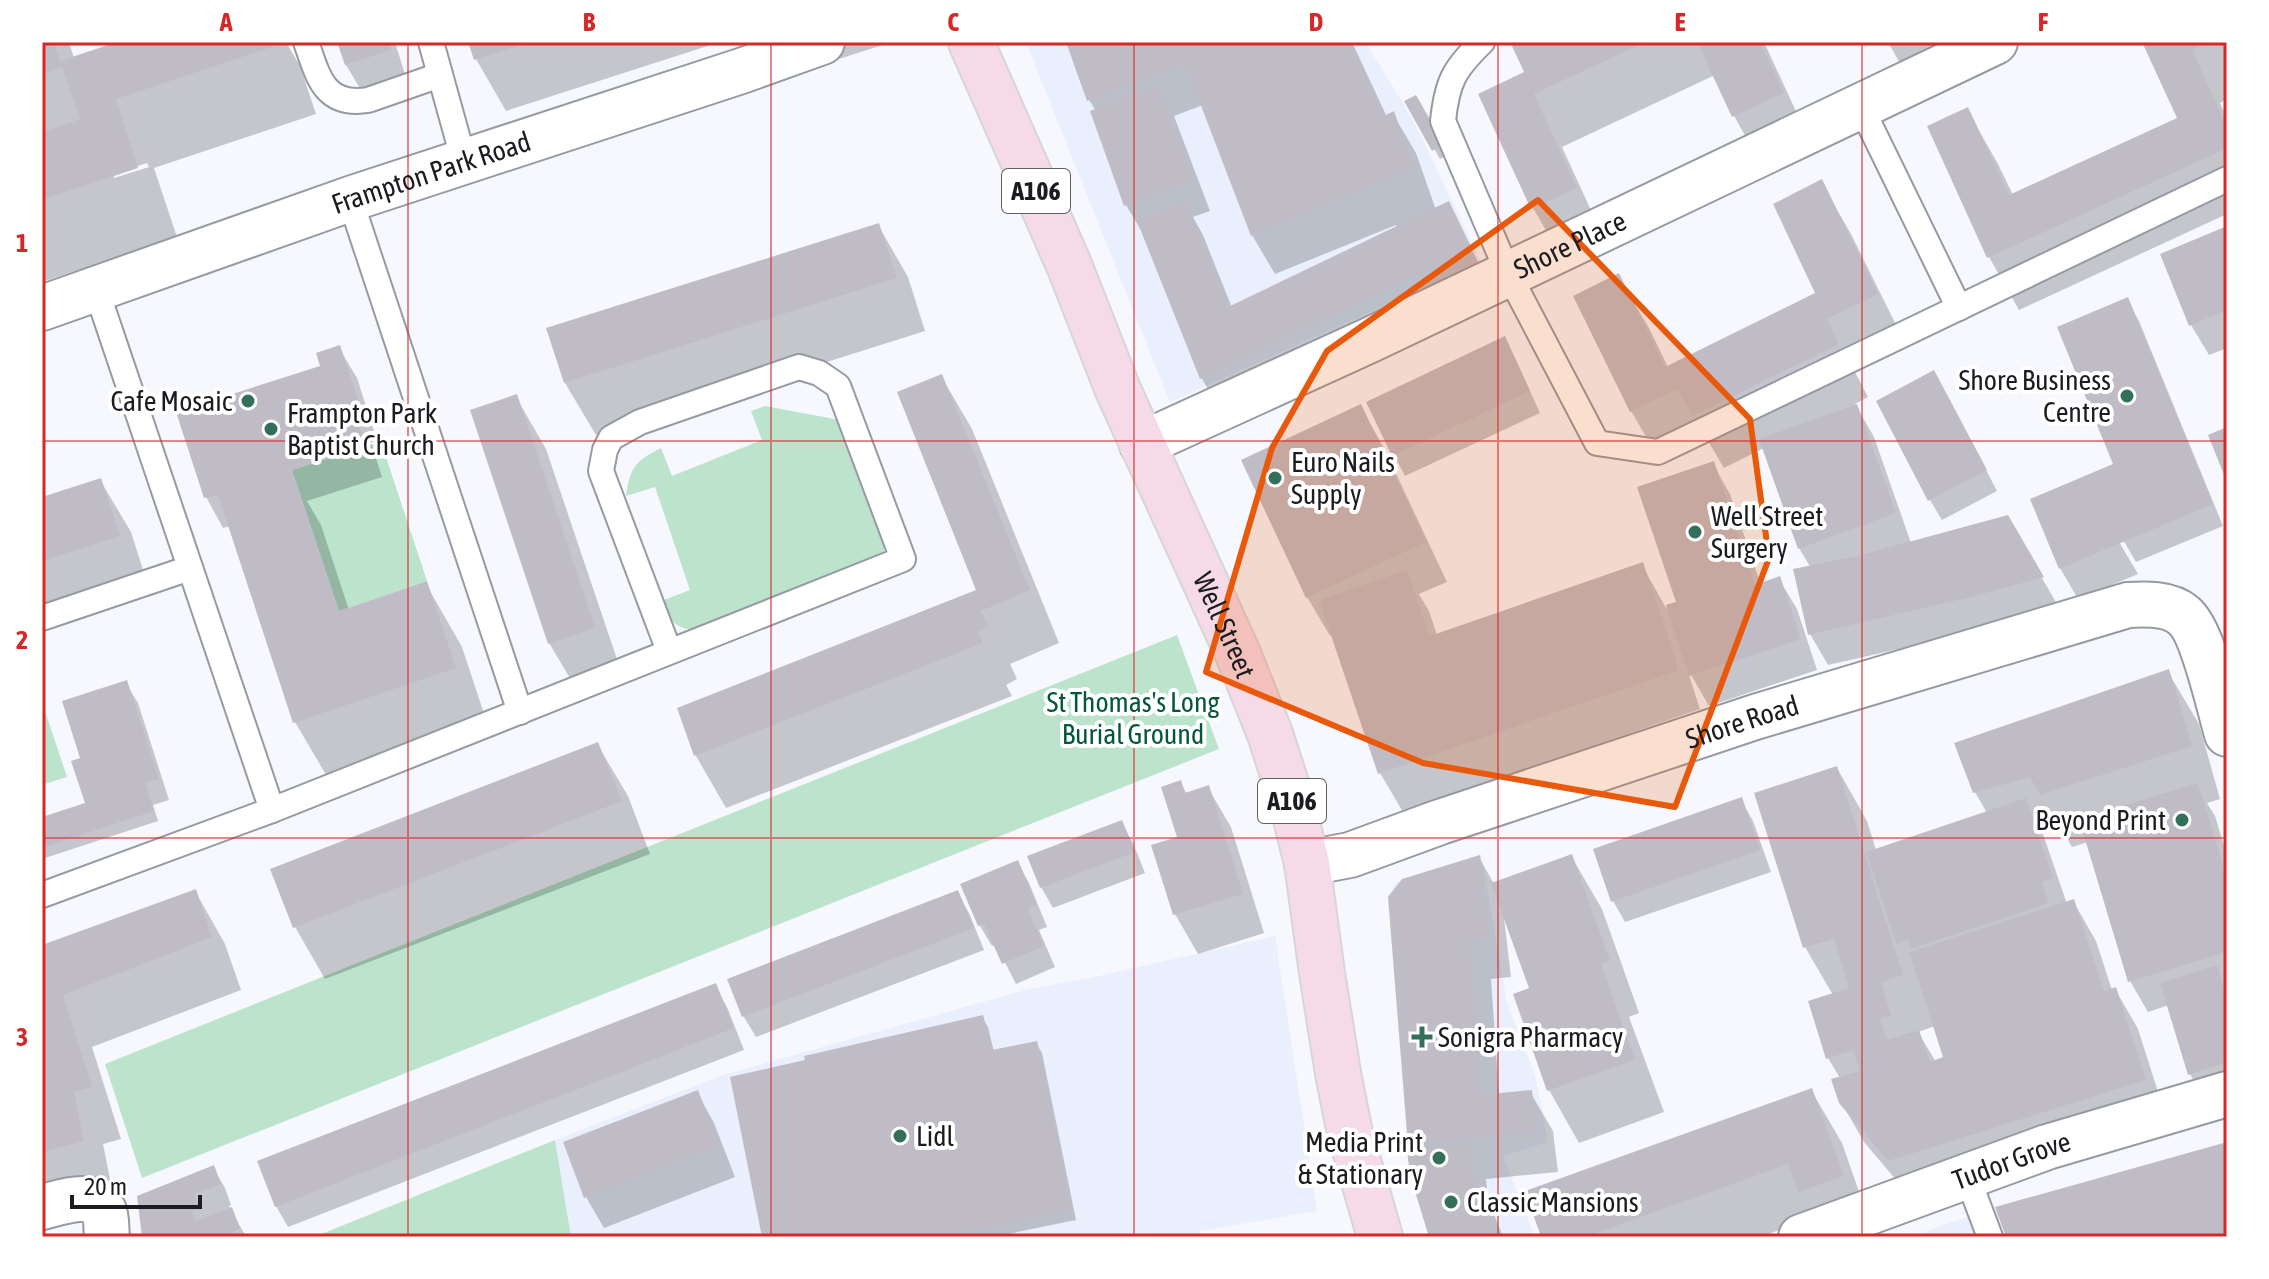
<svg xmlns="http://www.w3.org/2000/svg" width="2269" height="1279" font-family="'Asap Condensed',sans-serif">
<style>
.built{fill:#e9effc}
.green{fill:#bce4cd}
.shadow{fill:#0003;fill-rule:evenodd}
.building{fill:#c0bcc6}
.lines{fill:none;stroke-linecap:round;stroke-linejoin:round}
.service-casing{stroke:#969aa3;stroke-width:28}
.minor-casing{stroke:#969aa3;stroke-width:48}
.primary-casing{stroke:#d6d6d7;stroke-width:48}
.service{stroke:#fff;stroke-width:24}
.minor{stroke:#fff;stroke-width:44}
.primary{stroke:#f7dae8;stroke-width:44}
.marked{fill:#e8590c;fill-opacity:0.2;stroke:#e8590c;stroke-width:6;stroke-linejoin:round}
.grid{fill:none;stroke:#d62828;stroke-width:2;stroke-opacity:0.55}
.poi-dot{fill:#336f59;stroke:#fff;stroke-width:3}
.labels{text-anchor:middle;stroke-width:8;stroke-linejoin:round;paint-order:stroke}
.shield{fill:#fff;stroke:#5f6063;stroke-width:2}
.shield-label{font-size:26px;font-weight:bold;fill:#1b1c20}
.street-label{font-size:28px;fill:#1b1c20;stroke:#fff}
.poi-label{font-size:28px;fill:#1b1c20;stroke:#fff;text-anchor:start}
.park-label{font-size:28px;fill:#025838;stroke:#fff}
.neatline{fill:none;stroke:#d62828;stroke-width:3}
.grid-label{font-size:26px;text-anchor:middle;font-weight:bold;fill:#d62828}
</style>
<rect width="100%" height="100%" fill="#f6f8fe"/>
<g class="built">
<polygon points="1026,42 1365,42 1399,96 1421,136 1481,262 1170,402"/>
<polygon points="1481,854 1507,1002 1535,1075 1548,1142 1503,1156 1535,1237 1429,1237 1410,1176 1388,897 1395,883"/>
<polygon points="1275,936 1317,1211 1199,1231 1199,1237 571,1237 555,1140 723,1075 1029,989 1090,978"/>
<polygon points="1995,1207 2006,1237 1910,1237"/>
</g>
<g class="green">
<path d="M765,406L840,420L886,539L884,551L876,562L700,630C679,631 667,621 661,601L690,590L655,487L626,496C630,468 635,461 661,448L672,476L762,440L751,411Z"/>
<polygon points="381,442 427,581 339,611 292,470"/>
<polygon points="1177,635 1219,749 142,1178 105,1064"/>
<polygon points="42,702 67,777 42,785"/>
<polygon points="555,1140 571,1237 314,1237"/>
</g>
<g class="shadow">
<path d="M42,42H69L74,58L123,42H286L300,66L316,114L154,168L177,237L42,282ZM147,163L149,167L114,178V174Z"/>
<polygon points="339,42 395,42 407,81 364,95 346,65"/>
<polygon points="470,42 720,42 506,111 476,59"/>
<polygon points="799,42 892,42 814,67"/>
<path d="M1068,42H1352L1387,117L1393,114L1416,153L1436,210L1460,225L1482,270L1214,399L1202,379L1144,235L1126,205L1096,111L1089,100ZM1203,105L1252,235L1275,274L1396,225L1398,228L1232,308L1203,235L1193,217L1210,211L1174,116Z"/>
<polygon points="1519,42 1764,42 1812,146 1764,169 1734,116 1715,75 1562,147 1605,241 1563,260 1533,208 1527,73"/>
<polygon points="1888,42 1938,42 1949,65 1911,83"/>
<polygon points="2144,42 2227,42 2227,99 2220,103 2227,118 2227,214 2019,310 1989,257 1929,127 1967,110 1997,162 2013,195 2179,119"/>
<polygon points="1407,102 1448,155 1440,159"/>
<polygon points="1821,182 1851,234 1907,347 1855,372 1868,397 1855,404 1874,437 1911,543 2007,518 2064,616 1926,652 1921,644 1828,665 1810,634 1811,568 1799,548 1764,448 1724,468 1708,441 1662,464 1631,411 1575,297 1618,276 1649,328 1668,367 1818,294"/>
<polygon points="878,225 908,277 925,331 596,435 565,383 549,329"/>
<polygon points="2227,228 2227,348 2209,355 2191,325"/>
<polygon points="2127,300 2139,321 2223,526 2136,562 2119,533 2115,535 2138,574 2078,599 2060,568 2116,466"/>
<polygon points="1504,339 1516,360 1540,413 1405,476 1394,455"/>
<polygon points="339,348 357,378 374,431 368,433 382,477 307,501 321,525 349,610 426,584 462,647 490,732 332,785 295,722 230,526 223,528 206,497"/>
<polygon points="941,376 972,429 1059,643 1010,664 1017,679 1006,685 1012,696 726,808 696,756 680,709 979,591"/>
<polygon points="1946,393 1997,491 1942,520 1930,500"/>
<polygon points="516,397 546,449 624,680 580,695 549,643"/>
<polygon points="1360,406 1383,446 1447,582 1419,594 1429,611 1437,635 1642,565 1666,608 1678,603 1713,464 1730,494 1761,585 1779,579 1797,609 1817,670 1709,706 1691,675 1689,675 1700,709 1403,812 1380,773 1333,635 1330,636 1307,597"/>
<polygon points="100,480 131,532 149,589 42,623 42,499"/>
<path d="M2168,672L2199,724L2220,799L2207,803L2215,816L2227,856V1087L2202,1095L2190,1074L2169,1005L2148,1012L2130,981L2088,842L2072,847L2062,829L2043,834L2067,904L2073,901L2096,941L2112,990L2115,989L2138,1029L2167,1120L1913,1200L1864,1142L1841,1102L1840,1078L1828,1058L1833,995L1805,947L1837,768L1867,821L1876,850L1987,813L1975,792ZM1935,1026L1945,1059L1936,1062L1918,1032Z"/>
<polygon points="126,683 138,703 169,800 153,805 158,821 42,859 42,819 88,804 83,760"/>
<polygon points="597,744 628,796 650,854 325,979 295,927"/>
<polygon points="1180,782 1187,794 1208,788 1231,827 1264,933 1198,954 1175,914 1154,846 1179,839"/>
<polygon points="1741,800 1753,821 1771,872 1625,922 1613,901"/>
<polygon points="1121,822 1133,843 1145,873 1053,908 1041,887"/>
<polygon points="1571,856 1602,909 1639,1013 1629,1017 1664,1112 1579,1143 1549,1090 1531,990 1504,918 1511,977 1491,979 1499,1095 1530,1092 1553,1131 1558,1172 1486,1179 1488,1199 1503,1237 1431,1237 1414,1151 1410,1145 1479,857 1494,884"/>
<polygon points="1017,862 1029,883 1047,927 1039,930 1055,967 1016,984 996,945 992,946 980,926 963,885"/>
<polygon points="195,891 225,944 241,990 92,1047 121,1139 103,1144 113,1194 42,1212 42,947"/>
<polygon points="957,892 969,913 984,950 756,1037 744,1017 730,980"/>
<polygon points="715,986 727,1007 744,1050 288,1227 276,1206"/>
<polygon points="982,1017 988,1027 994,1052 1036,1043 1042,1053 1076,1220 993,1237 764,1237 807,1062"/>
<polygon points="1811,1090 1842,1143 1872,1229 1815,1217 1760,1237 1544,1237"/>
<polygon points="697,1092 714,1123 735,1177 604,1228 586,1197"/>
<polygon points="213,1168 225,1188 231,1205 229,1206 246,1237 144,1237"/>
</g>
<g class="building">
<polygon points="42,42 54,42 60,61 117,42 277,42 278,45 116,99 138,168 42,200 42,132 80,119 62,67 42,74"/>
<polygon points="337,42 389,42 391,50 345,65"/>
<polygon points="468,42 527,42 527,43 474,60"/>
<polygon points="1066,42 1350,42 1384,116 1394,111 1414,169 1251,236 1185,64 1087,101"/>
<polygon points="1514,42 1645,42 1534,94 1577,188 1531,209 1478,94 1524,72 1511,44"/>
<polygon points="1697,42 1760,42 1784,93 1732,117"/>
<polygon points="2142,42 2208,42 2192,50 2227,127 2227,148 1987,258 1927,126 1968,107 2009,195 2177,118"/>
<polygon points="1159,86 1193,180 1124,206 1090,111"/>
<polygon points="1416,95 1444,144 1432,151 1404,101"/>
<polygon points="1822,179 1878,294 1827,319 1839,344 1692,416 1678,389 1630,412 1573,296 1619,273 1665,367 1815,293 1773,204"/>
<polygon points="1186,201 1228,307 1449,201 1472,249 1200,379 1137,221"/>
<polygon points="879,223 897,278 564,383 546,328"/>
<polygon points="2227,226 2227,310 2189,326 2160,254"/>
<polygon points="2128,297 2213,504 2059,569 2030,499 2113,464 2057,327"/>
<polygon points="1505,336 1530,391 1392,456 1366,402"/>
<polygon points="340,345 358,400 352,402 366,446 292,470 339,611 427,581 456,668 293,723 218,495 204,498 176,412 320,366 316,353"/>
<polygon points="1934,370 1987,470 1928,501 1876,401"/>
<polygon points="942,374 1030,590 981,611 988,626 978,632 983,643 694,756 677,708 976,590 897,392"/>
<polygon points="517,394 595,628 548,644 470,410"/>
<polygon points="1361,404 1426,542 1306,598 1241,460"/>
<polygon points="1857,404 1896,513 1798,549 1759,439"/>
<polygon points="2227,427 2227,482 2208,435"/>
<polygon points="1714,461 1755,585 1780,576 1801,639 1689,676 1666,605 1676,602 1637,487"/>
<polygon points="101,478 120,536 42,561 42,497"/>
<polygon points="2008,515 2044,577 1971,597 1808,635 1793,569 1857,556"/>
<polygon points="1643,562 1679,670 1378,774 1319,600 1407,570 1430,636"/>
<polygon points="2169,669 2192,746 2040,795 2030,777 1973,793 1954,743"/>
<polygon points="127,680 159,779 145,783 154,811 42,848 42,817 85,803 71,761 80,758 62,701"/>
<polygon points="598,742 622,801 293,928 270,869"/>
<polygon points="1837,766 1903,975 1881,982 1891,1016 1880,1019 1887,1040 1919,1030 1930,1062 1943,1057 1909,952 2074,899 2104,991 2116,987 2146,1080 1888,1161 1839,1103 1831,1079 1860,1071 1853,1050 1826,1059 1808,1001 1849,988 1834,939 1803,948 1754,793"/>
<polygon points="1181,780 1185,793 1209,785 1243,894 1173,915 1151,845 1177,837 1161,787"/>
<polygon points="2198,783 2227,878 2227,952 2128,982 2079,819"/>
<polygon points="1742,797 1760,850 1611,902 1593,849"/>
<polygon points="2026,798 2053,878 2042,882 2049,903 1911,949 1908,940 1896,944 1866,852"/>
<polygon points="1122,820 1135,852 1040,888 1027,856"/>
<polygon points="1572,854 1610,961 1601,964 1635,1060 1547,1091 1513,994 1529,988 1491,883"/>
<polygon points="1480,855 1489,938 1470,940 1480,1095 1532,1090 1536,1133 1408,1145 1388,897 1402,879"/>
<polygon points="1018,860 1037,905 1028,909 1044,946 1002,964 984,924 978,926 960,884"/>
<polygon points="196,889 212,937 63,995 92,1087 74,1092 84,1141 42,1152 42,945"/>
<polygon points="958,890 974,928 742,1017 727,979"/>
<polygon points="2217,965 2227,998 2227,1062 2188,1075 2160,983"/>
<polygon points="716,983 734,1028 275,1207 257,1161"/>
<polygon points="983,1015 992,1050 1037,1041 1072,1210 943,1237 762,1237 730,1077 805,1060 804,1056"/>
<polygon points="1812,1088 1844,1176 1798,1192 1788,1164 1596,1233 1598,1237 1541,1237 1525,1191"/>
<polygon points="698,1090 719,1146 584,1198 563,1142"/>
<polygon points="2227,1142 2227,1237 2006,1237 1995,1207"/>
<polygon points="1470,1143 1471,1166 1496,1237 1429,1237 1410,1175 1407,1150"/>
<polygon points="214,1165 221,1184 194,1194 199,1208 192,1211 196,1221 232,1207 240,1229 231,1233 232,1237 142,1237 137,1196"/>
</g>
<g class="lines">
<defs>
<g id="service">
<path d="M306,42C318,76 324,107 368,100L440,75"/>
<polyline points="431,42 464,161"/>
<path d="M1482,42C1454,69 1447,82 1443,121L1508,273L1597,443L1658,452L2227,179"/>
<polyline points="1860,105 1959,308"/>
<polyline points="350,199 520,712"/>
<polyline points="96,289 272,810"/>
<polyline points="42,618 190,568"/>
<polyline points="42,895 272,810 903,559 838,386 819,373 799,367 640,422 620,433 611,438 605,450 601,471 669,651"/>
<polyline points="1967,1176 1990,1237"/>
</g>
<g id="minor">
<path id="s1" d="M42,308L350,199L741,71L822,42"/>
<path id="s2" d="M1142,444L1370,340L1995,42"/>
<path id="s3" d="M1307,863L1350,855L1440,822L1755,717L2128,605C2145,604 2169,603 2183,615C2203,630 2219,707 2227,734"/>
<path d="M42,1207C60,1203 92,1189 104,1211C107,1217 106,1230 107,1237"/>
<path id="s4" d="M1801,1237L2047,1147L2227,1094"/>
</g>
<g id="primary">
<path id="s5" d="M971,42L1069,265L1118,390L1238,654L1270,734L1291,799L1307,863L1322,973L1338,1073L1349,1129L1380,1237"/>
</g>
</defs>
<use href="#service" class="service-casing"/>
<use href="#minor" class="minor-casing"/>
<use href="#primary" class="primary-casing"/>
<use href="#service" class="service"/>
<use href="#minor" class="minor"/>
<use href="#primary" class="primary"/>
</g>
<path class="marked" d="M1538,200L1750,419L1769,558L1675,807L1423,763L1206,672L1272,448L1327,351Z"/>
<path class="grid" d="M408,42V1237M771,42V1237M1134,42V1237M1498,42V1237M1862,42V1237M42,441H2227M42,838H2227"/>
<g class="poi-dot">
<circle cx="2127" cy="396" r="8"/>
<circle cx="248" cy="401" r="8"/>
<circle cx="271" cy="429" r="8"/>
<circle cx="1275" cy="478" r="8"/>
<circle cx="1695" cy="532" r="8"/>
<circle cx="2182" cy="820" r="8"/>
<path d="M1418 1025h8v8h8v8h-8v8h-8v-8h-8v-8h8z"/>
<circle cx="900" cy="1136" r="8"/>
<circle cx="1439" cy="1158" r="8"/>
<circle cx="1451" cy="1202" r="8"/>
</g>
<g class="labels">
<g class="shield">
<rect x="1002" y="169" width="68" height="44" rx="6"/>
<rect x="1258" y="779" width="68" height="44" rx="6"/>
</g>
<g class="shield-label">
<text x="1036" y="200">A106</text>
<text x="1292" y="810">A106</text>
</g>
<g class="street-label">
<text dy="10" stroke="none"><textPath href="#s1" startOffset="412">Frampton Park Road</textPath></text>
<text dy="10" stroke="none"><textPath href="#s2" startOffset="472">Shore Place</textPath></text>
<text dy="10" stroke="none"><textPath href="#s5" startOffset="636">Well Street</textPath></text>
<text dy="10" stroke="none"><textPath href="#s3" startOffset="458">Shore Road</textPath></text>
<text dy="10" stroke="none"><textPath href="#s4" startOffset="224">Tudor Grove</textPath></text>
</g>
<g class="poi-label">
<text x="2111" y="390" text-anchor="end">Shore Business<tspan x="2111" dy="32">Centre</tspan></text>
<text x="232" y="411" text-anchor="end">Cafe Mosaic</text>
<text x="287" y="423">Frampton Park<tspan x="287" dy="32">Baptist Church</tspan></text>
<text x="1291" y="472">Euro Nails<tspan x="1291" dy="32">Supply</tspan></text>
<text x="1711" y="526">Well Street<tspan x="1711" dy="32">Surgery</tspan></text>
<text x="2166" y="830" text-anchor="end">Beyond Print</text>
<text x="1438" y="1047">Sonigra Pharmacy</text>
<text x="916" y="1146">Lidl</text>
<text x="1423" y="1152" text-anchor="end">Media Print<tspan x="1423" dy="32">&amp; Stationary</tspan></text>
<text x="1467" y="1212">Classic Mansions</text>
</g>
<g class="park-label">
<text x="1133" y="712">St Thomas's Long<tspan x="1133" dy="32">Burial Ground</tspan></text>
</g>
</g>
<rect width="2269" height="1279" fill="none" stroke="#ffffff" stroke-width="88"/>
<path d="M72 1195v12h128v-12" fill="none" stroke="#1b1c20" stroke-width="4"/>
<text x="84" y="1195" font-size="24" fill="#1b1c20" stroke="#ffffff" stroke-width="6" paint-order="stroke">20 m</text>
<rect x="44" y="44" width="2181" height="1191" class="neatline"/>
<g class="grid-label">
<text x="226" y="31">A</text>
<text x="589" y="31">B</text>
<text x="953" y="31">C</text>
<text x="1316" y="31">D</text>
<text x="1680" y="31">E</text>
<text x="2043" y="31">F</text>
<text x="22" y="252">1</text>
<text x="22" y="649">2</text>
<text x="22" y="1046">3</text>
</g>
</svg>
